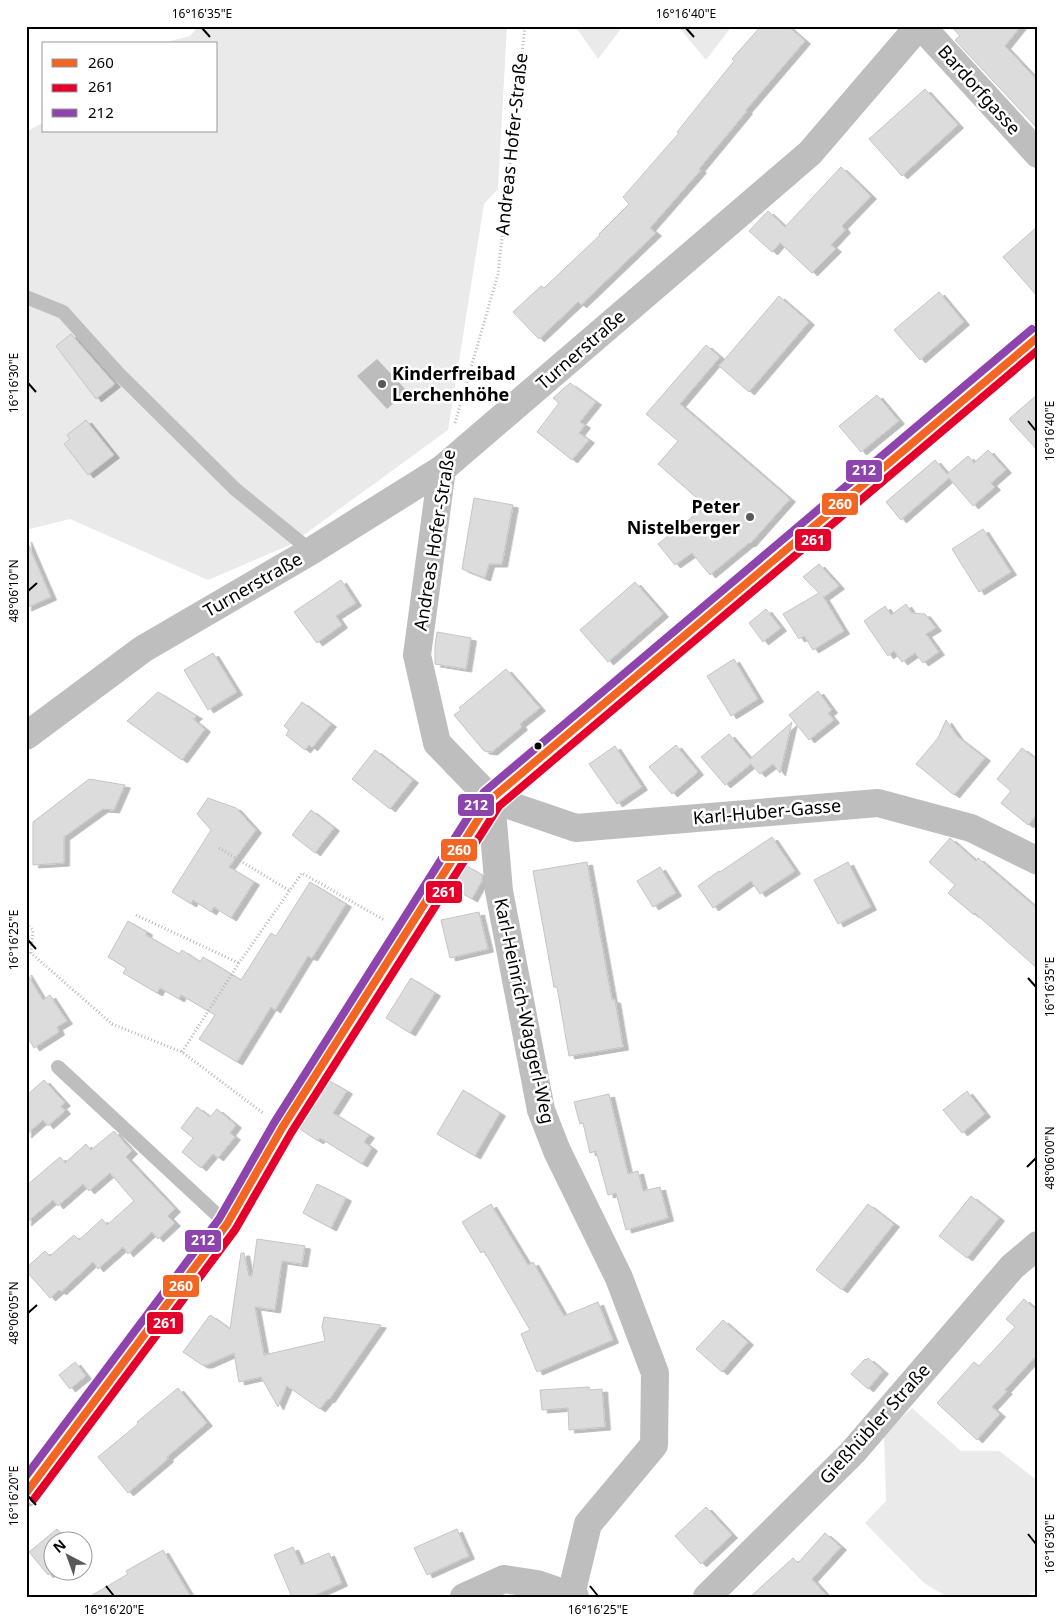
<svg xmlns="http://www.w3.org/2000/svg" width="1064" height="1623" font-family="'Noto Sans',sans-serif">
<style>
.green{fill:#eaeaea}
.water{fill:#bcbcbc}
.building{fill:#dcdcdc;stroke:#c5c5c5;filter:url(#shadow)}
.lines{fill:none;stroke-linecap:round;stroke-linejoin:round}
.path{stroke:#b8b8b8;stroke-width:3;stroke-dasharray:1 2.5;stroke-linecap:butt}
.service{stroke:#bebebe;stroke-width:14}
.minor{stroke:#bebebe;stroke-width:28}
.secondary{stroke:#c1c1c1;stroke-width:28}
.bus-1-casing{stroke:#fff;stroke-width:11}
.bus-2-casing{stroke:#fff;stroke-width:11}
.bus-3-casing{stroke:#fff;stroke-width:11}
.bus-1{stroke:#f26522;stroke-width:8}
.bus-2{stroke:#e4002b;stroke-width:8}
.bus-3{stroke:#8e44ad;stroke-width:8}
.ticks{fill:none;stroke:#000;stroke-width:2}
.poi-dot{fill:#595959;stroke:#fff;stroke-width:2}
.bus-dot{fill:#000;stroke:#fff;stroke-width:2}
.labels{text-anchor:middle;stroke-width:5;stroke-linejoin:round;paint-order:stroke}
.street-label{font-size:18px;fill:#000;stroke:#fff}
.poi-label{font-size:18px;font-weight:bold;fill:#000;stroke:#fff;text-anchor:start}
.line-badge{stroke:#fff;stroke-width:2}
.badge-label{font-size:14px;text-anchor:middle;font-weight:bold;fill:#fff}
.neatline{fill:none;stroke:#000;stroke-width:2}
.ticks-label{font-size:12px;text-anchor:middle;fill:#000}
</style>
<defs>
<filter id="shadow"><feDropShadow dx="5.5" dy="3" stdDeviation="0" flood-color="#0004"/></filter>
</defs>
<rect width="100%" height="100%" fill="#fff"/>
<g class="green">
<polygon points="199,26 507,26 498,189 484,204 448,430 290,545 208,580 70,519 26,530 26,132 44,122 44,131 216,131 216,44 160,44 190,36"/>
<polygon points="575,26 623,26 598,59"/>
<polygon points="678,26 732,26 706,60"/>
<polygon points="912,1408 961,1451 999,1451 1038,1481 1038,1589 1027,1597 947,1597 924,1583 865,1523 886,1501 884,1434"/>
</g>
<polygon class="water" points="377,359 407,391 387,409 357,376"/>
<g class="building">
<polygon points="761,26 788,26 805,41 746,110 747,111 699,169 701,170 650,228 656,233 581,305 578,302 539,339 513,312 541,286 544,288 600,235 599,234 629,204 623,197 679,133 677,132 734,61 732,59"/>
<polygon points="951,26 1021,26 1005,46 1038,81 1038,129 955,40 960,36"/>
<polygon points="925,89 958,125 902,176 869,139"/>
<polygon points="841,167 871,196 842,226 845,230 831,245 836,249 812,273 780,243 772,252 749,231 768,211 785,227"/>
<polygon points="1038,226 1038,297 1003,257"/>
<polygon points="939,292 964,322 920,360 894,330"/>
<polygon points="779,296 809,322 749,392 719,366"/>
<polygon points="71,334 115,384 96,399 56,346"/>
<polygon points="706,345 720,357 680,404 790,499 750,544 749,543 710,575 692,553 675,565 658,544 706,506 658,464 678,441 646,414"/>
<polygon points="570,383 596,402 580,422 585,425 579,433 589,440 572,460 537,432 559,403 553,398"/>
<polygon points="1038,394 1038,451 1009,419"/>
<polygon points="877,395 899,421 861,452 839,426"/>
<polygon points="86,420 114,455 88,475 64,444 70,439 67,435"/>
<polygon points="988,450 1006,470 991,483 995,487 973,506 949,478 901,520 886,502 935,460 947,474 968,456 974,463"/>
<polygon points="474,498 513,505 502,564 489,564 485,578 462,569"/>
<polygon points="983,529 1011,572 979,592 952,549"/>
<polygon points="26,539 51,597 26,608"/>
<polygon points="819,564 839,586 824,597 823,596 844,631 813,650 804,636 799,639 783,614 819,593 803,577"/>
<polygon points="341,580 356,603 336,616 342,625 317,643 294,612"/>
<polygon points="635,582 663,614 608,662 580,630"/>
<polygon points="906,604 912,613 925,614 936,628 926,634 939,652 923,663 915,653 902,662 894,651 888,656 864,621 885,606 891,615"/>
<polygon points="766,609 781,628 763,642 749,623"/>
<polygon points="437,632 471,638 466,669 435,664 435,646"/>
<polygon points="213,653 237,692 208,710 184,670"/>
<polygon points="734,659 758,699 731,716 707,676"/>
<polygon points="506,669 540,708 520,724 522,727 492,752 484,751 454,715 461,710 459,708"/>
<polygon points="818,691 832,710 828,713 834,720 809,740 789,715"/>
<polygon points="158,692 197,716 193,719 205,729 182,760 127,721"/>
<polygon points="302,702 331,724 312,748 309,745 305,750 286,735 289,730 284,726"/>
<polygon points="946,720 958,737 985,758 954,795 916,764 938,738"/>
<polygon points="792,722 780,773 773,764 760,774 751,764 725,785 701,757 729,734 750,759"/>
<polygon points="676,745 698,772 672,794 649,767"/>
<polygon points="615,746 642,787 617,804 589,764"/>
<polygon points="1022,748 1038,761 1038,813 1028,825 1001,803 1011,791 997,779"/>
<polygon points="375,750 413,780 390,809 352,779"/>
<polygon points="89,779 125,785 114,810 103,809 64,837 64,863 33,865 33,822"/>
<polygon points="208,798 236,808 256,830 229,867 254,882 231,918 214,907 211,912 193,900 191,904 172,892 211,830 197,814"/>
<polygon points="311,810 334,828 315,853 292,835"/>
<polygon points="772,837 795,871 760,894 751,881 713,908 698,886 719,871 720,872"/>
<polygon points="950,838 976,861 978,858 1038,909 1038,969 975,913 974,915 948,893 955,885 929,862"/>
<polygon points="587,862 612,1000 615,1000 623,1047 569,1056 557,987 554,987 533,871"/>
<polygon points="848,862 871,907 838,924 814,880"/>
<polygon points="467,866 482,875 482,881 472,899 453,888"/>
<polygon points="660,867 676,893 653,907 637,881"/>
<polygon points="310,882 346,904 312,958 308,956 275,1010 271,1007 237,1062 199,1039 215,1015 181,995 179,999 160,988 157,993 123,973 126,968 108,957 128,921 147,932 146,935 179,954 182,950 200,962 203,957 241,980 271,933 276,936"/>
<polygon points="479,912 488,949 450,958 441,920"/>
<polygon points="26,972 43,1000 50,995 67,1021 57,1027 59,1032 34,1048 26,1035"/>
<polygon points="411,978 435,993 410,1033 386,1018"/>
<polygon points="44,1080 65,1103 61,1106 65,1111 48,1126 43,1120 26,1135 26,1096"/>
<polygon points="330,1081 347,1091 333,1113 369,1135 364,1142 372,1148 362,1164 320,1138 318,1141 300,1129"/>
<polygon points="463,1090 500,1113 475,1156 437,1134"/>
<polygon points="967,1091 985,1114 962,1133 943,1110"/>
<polygon points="609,1094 628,1174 638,1171 643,1191 660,1187 668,1218 626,1230 616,1193 608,1195 596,1151 590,1153 583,1123 580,1124 574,1102"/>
<polygon points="197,1107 210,1117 217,1109 236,1125 230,1133 235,1137 218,1158 213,1154 201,1168 182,1152 193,1138 181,1128"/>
<polygon points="114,1131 132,1151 126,1157 175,1209 168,1216 175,1223 158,1239 152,1232 128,1254 123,1247 98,1269 93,1262 61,1292 59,1290 50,1298 26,1271 26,1268 45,1251 50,1256 74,1235 79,1240 102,1219 107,1225 134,1201 110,1173 89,1191 83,1184 58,1206 53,1200 26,1223 26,1186 60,1157 65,1163 86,1144 91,1150"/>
<polygon points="317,1184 346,1198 331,1228 303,1213"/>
<polygon points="971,1196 999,1218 967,1258 939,1236"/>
<polygon points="491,1204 528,1265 533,1262 564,1316 598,1302 613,1340 537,1372 521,1334 530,1330 484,1251 481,1253 462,1222"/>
<polygon points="868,1204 894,1224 842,1290 816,1270"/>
<polygon points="257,1239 305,1246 302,1264 282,1261 275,1310 255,1307 264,1355 325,1341 322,1327 324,1317 381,1325 329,1400 328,1399 320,1409 287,1386 278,1407 261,1377 239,1382 234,1353 207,1365 202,1365 183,1352 210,1315 230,1329 241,1253 244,1253 249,1276 252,1276"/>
<polygon points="1024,1299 1038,1312 1038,1354 1005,1390 1007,1391 992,1407 1000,1414 977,1440 937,1403 974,1362 979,1366 1015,1327 1006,1319"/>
<polygon points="723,1320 748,1342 722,1372 696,1349"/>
<polygon points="868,1358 883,1371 868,1389 851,1374 865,1359 866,1360"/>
<polygon points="75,1362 86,1376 70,1389 59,1375"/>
<polygon points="589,1387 590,1390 602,1389 605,1427 569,1430 568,1408 542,1410 540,1390"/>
<polygon points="178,1388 207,1423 167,1457 168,1459 128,1493 98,1457 138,1424 137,1422"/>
<polygon points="706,1507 732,1535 701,1564 675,1536"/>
<polygon points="57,1529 67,1540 52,1540 52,1570 54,1570 48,1575 29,1552"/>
<polygon points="457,1529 469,1556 427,1575 414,1548"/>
<polygon points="825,1533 841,1547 812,1579 828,1597 750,1597 793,1558 798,1563"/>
<polygon points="293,1547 301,1565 329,1553 342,1583 311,1597 292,1597 274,1555"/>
<polygon points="163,1550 191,1597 89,1597 128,1574 126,1571"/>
</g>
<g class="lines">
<g class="path">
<polyline points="455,423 498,274 525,26"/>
<polyline points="219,848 290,891"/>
<polyline points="136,915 239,963"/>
<polyline points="26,924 33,930 31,953 112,1024 182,1052 263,1113"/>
<polyline points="182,1052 239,963 302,873 384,920"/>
</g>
<g class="service">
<polyline points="26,297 63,312 118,373 235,489 311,551"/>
<polyline points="58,1067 227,1224"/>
</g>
<g class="minor">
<polyline points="921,26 1038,154"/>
<polyline points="442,469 417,655 437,743 491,799 576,828 878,803 971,828 1038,861"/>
<polyline points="26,736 143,649 311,551 442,469 810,153 919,26"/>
<polyline points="491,799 499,891 541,1110 557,1151 619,1278 655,1373 654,1445 588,1524 571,1595"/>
<polyline points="464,1597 504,1579 537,1584 575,1597"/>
<polyline points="707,1597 853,1452 1012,1267 1038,1245"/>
</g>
<polyline class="secondary" points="26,1493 227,1224 282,1128 491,799 1038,337"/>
<defs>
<polyline id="bus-1" points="26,1493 227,1224 282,1128 491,799 1038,337"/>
<polyline id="bus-2" points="34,1499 235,1230 291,1133 499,806 1038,350"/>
<polyline id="bus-3" points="26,1476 219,1219 274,1123 484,792 1032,329"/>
</defs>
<use href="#bus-1" class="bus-1-casing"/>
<use href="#bus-2" class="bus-2-casing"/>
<use href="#bus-3" class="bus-3-casing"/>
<use href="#bus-1" class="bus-1"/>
<use href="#bus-2" class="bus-2"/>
<use href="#bus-3" class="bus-3"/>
</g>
<path class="ticks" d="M202,28L210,37M686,28L694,37M28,383L36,392M1028,421L1036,431M28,591L37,583M28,940L36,949M1028,978L1036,987M1027,1167L1036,1158M28,1313L37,1305M28,1496L36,1505M1028,1534L1036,1544M106,1586L114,1596M590,1586L598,1596"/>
<g class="poi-dot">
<circle cx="382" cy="384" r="5"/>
<circle cx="750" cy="517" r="5"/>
</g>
<circle class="bus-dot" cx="538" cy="746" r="4.5"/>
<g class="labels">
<g class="street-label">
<text transform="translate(979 90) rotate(48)" y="6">Bardorfgasse</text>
<text transform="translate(512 144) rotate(-84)" y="6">Andreas Hofer-Straße</text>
<text transform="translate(581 350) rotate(-41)" y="6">Turnerstraße</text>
<text transform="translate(435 540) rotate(-81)" y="6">Andreas Hofer-Straße</text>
<text transform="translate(253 585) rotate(-30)" y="6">Turnerstraße</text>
<text transform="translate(767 812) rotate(-5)" y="6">Karl-Huber-Gasse</text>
<text transform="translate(524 1011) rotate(78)" y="6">Karl-Heinrich-Waggerl-Weg</text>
<text transform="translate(875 1424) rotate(-48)" y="6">Gießhübler Straße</text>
</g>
<g class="poi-label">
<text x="392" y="380">Kinderfreibad<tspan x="392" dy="21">Lerchenhöhe</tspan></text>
<text x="740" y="513" text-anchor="end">Peter<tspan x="740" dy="21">Nistelberger</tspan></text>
</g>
</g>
<g class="line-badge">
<rect x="845" y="459" width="38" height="24" rx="5" fill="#8e44ad"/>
<rect x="821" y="492" width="38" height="24" rx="5" fill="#f26522"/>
<rect x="794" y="528" width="38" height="24" rx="5" fill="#e4002b"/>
<rect x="457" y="793" width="38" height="24" rx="5" fill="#8e44ad"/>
<rect x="440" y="838" width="38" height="24" rx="5" fill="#f26522"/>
<rect x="425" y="880" width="38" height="24" rx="5" fill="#e4002b"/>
<rect x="184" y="1229" width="38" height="24" rx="5" fill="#8e44ad"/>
<rect x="162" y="1274" width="38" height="24" rx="5" fill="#f26522"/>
<rect x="146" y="1311" width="38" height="24" rx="5" fill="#e4002b"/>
</g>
<g class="badge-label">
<text x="864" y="475">212</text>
<text x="840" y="509">260</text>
<text x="813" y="545">261</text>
<text x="476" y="810">212</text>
<text x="459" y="855">260</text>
<text x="444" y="897">261</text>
<text x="203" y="1245">212</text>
<text x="181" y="1291">260</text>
<text x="165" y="1328">261</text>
</g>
<rect width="1064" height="1623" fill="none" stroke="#ffffff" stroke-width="55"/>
<rect x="42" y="42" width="175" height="90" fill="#ffffff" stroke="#999999"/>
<rect x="52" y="59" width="25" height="8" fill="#f26522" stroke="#999999"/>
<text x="88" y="68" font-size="15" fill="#000000">260</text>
<rect x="52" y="84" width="25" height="8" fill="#e4002b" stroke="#999999"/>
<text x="88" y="92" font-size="15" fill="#000000">261</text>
<rect x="52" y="109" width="25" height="8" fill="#8e44ad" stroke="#999999"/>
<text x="88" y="118" font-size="15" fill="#000000">212</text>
<g transform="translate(68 1556) rotate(319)"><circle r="24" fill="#ffffff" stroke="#999999"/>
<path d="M0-4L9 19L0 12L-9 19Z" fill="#595959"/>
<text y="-8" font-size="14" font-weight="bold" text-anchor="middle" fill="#000000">N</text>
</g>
<rect x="28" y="28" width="1008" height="1568" class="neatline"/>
<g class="ticks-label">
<text x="202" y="18">16°16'35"E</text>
<text x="686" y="18">16°16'40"E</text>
<text transform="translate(14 383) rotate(-90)" y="4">16°16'30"E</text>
<text transform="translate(1050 431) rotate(-90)" y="4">16°16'40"E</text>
<text transform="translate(14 591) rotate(-90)" y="4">48°06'10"N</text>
<text transform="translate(14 940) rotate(-90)" y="4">16°16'25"E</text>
<text transform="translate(1050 987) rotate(-90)" y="4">16°16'35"E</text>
<text transform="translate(1050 1158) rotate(-90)" y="4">48°06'00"N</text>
<text transform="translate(14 1313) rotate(-90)" y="4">48°06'05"N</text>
<text transform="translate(14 1496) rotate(-90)" y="4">16°16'20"E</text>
<text transform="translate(1050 1544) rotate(-90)" y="4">16°16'30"E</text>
<text x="114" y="1614">16°16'20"E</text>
<text x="598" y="1614">16°16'25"E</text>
</g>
</svg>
